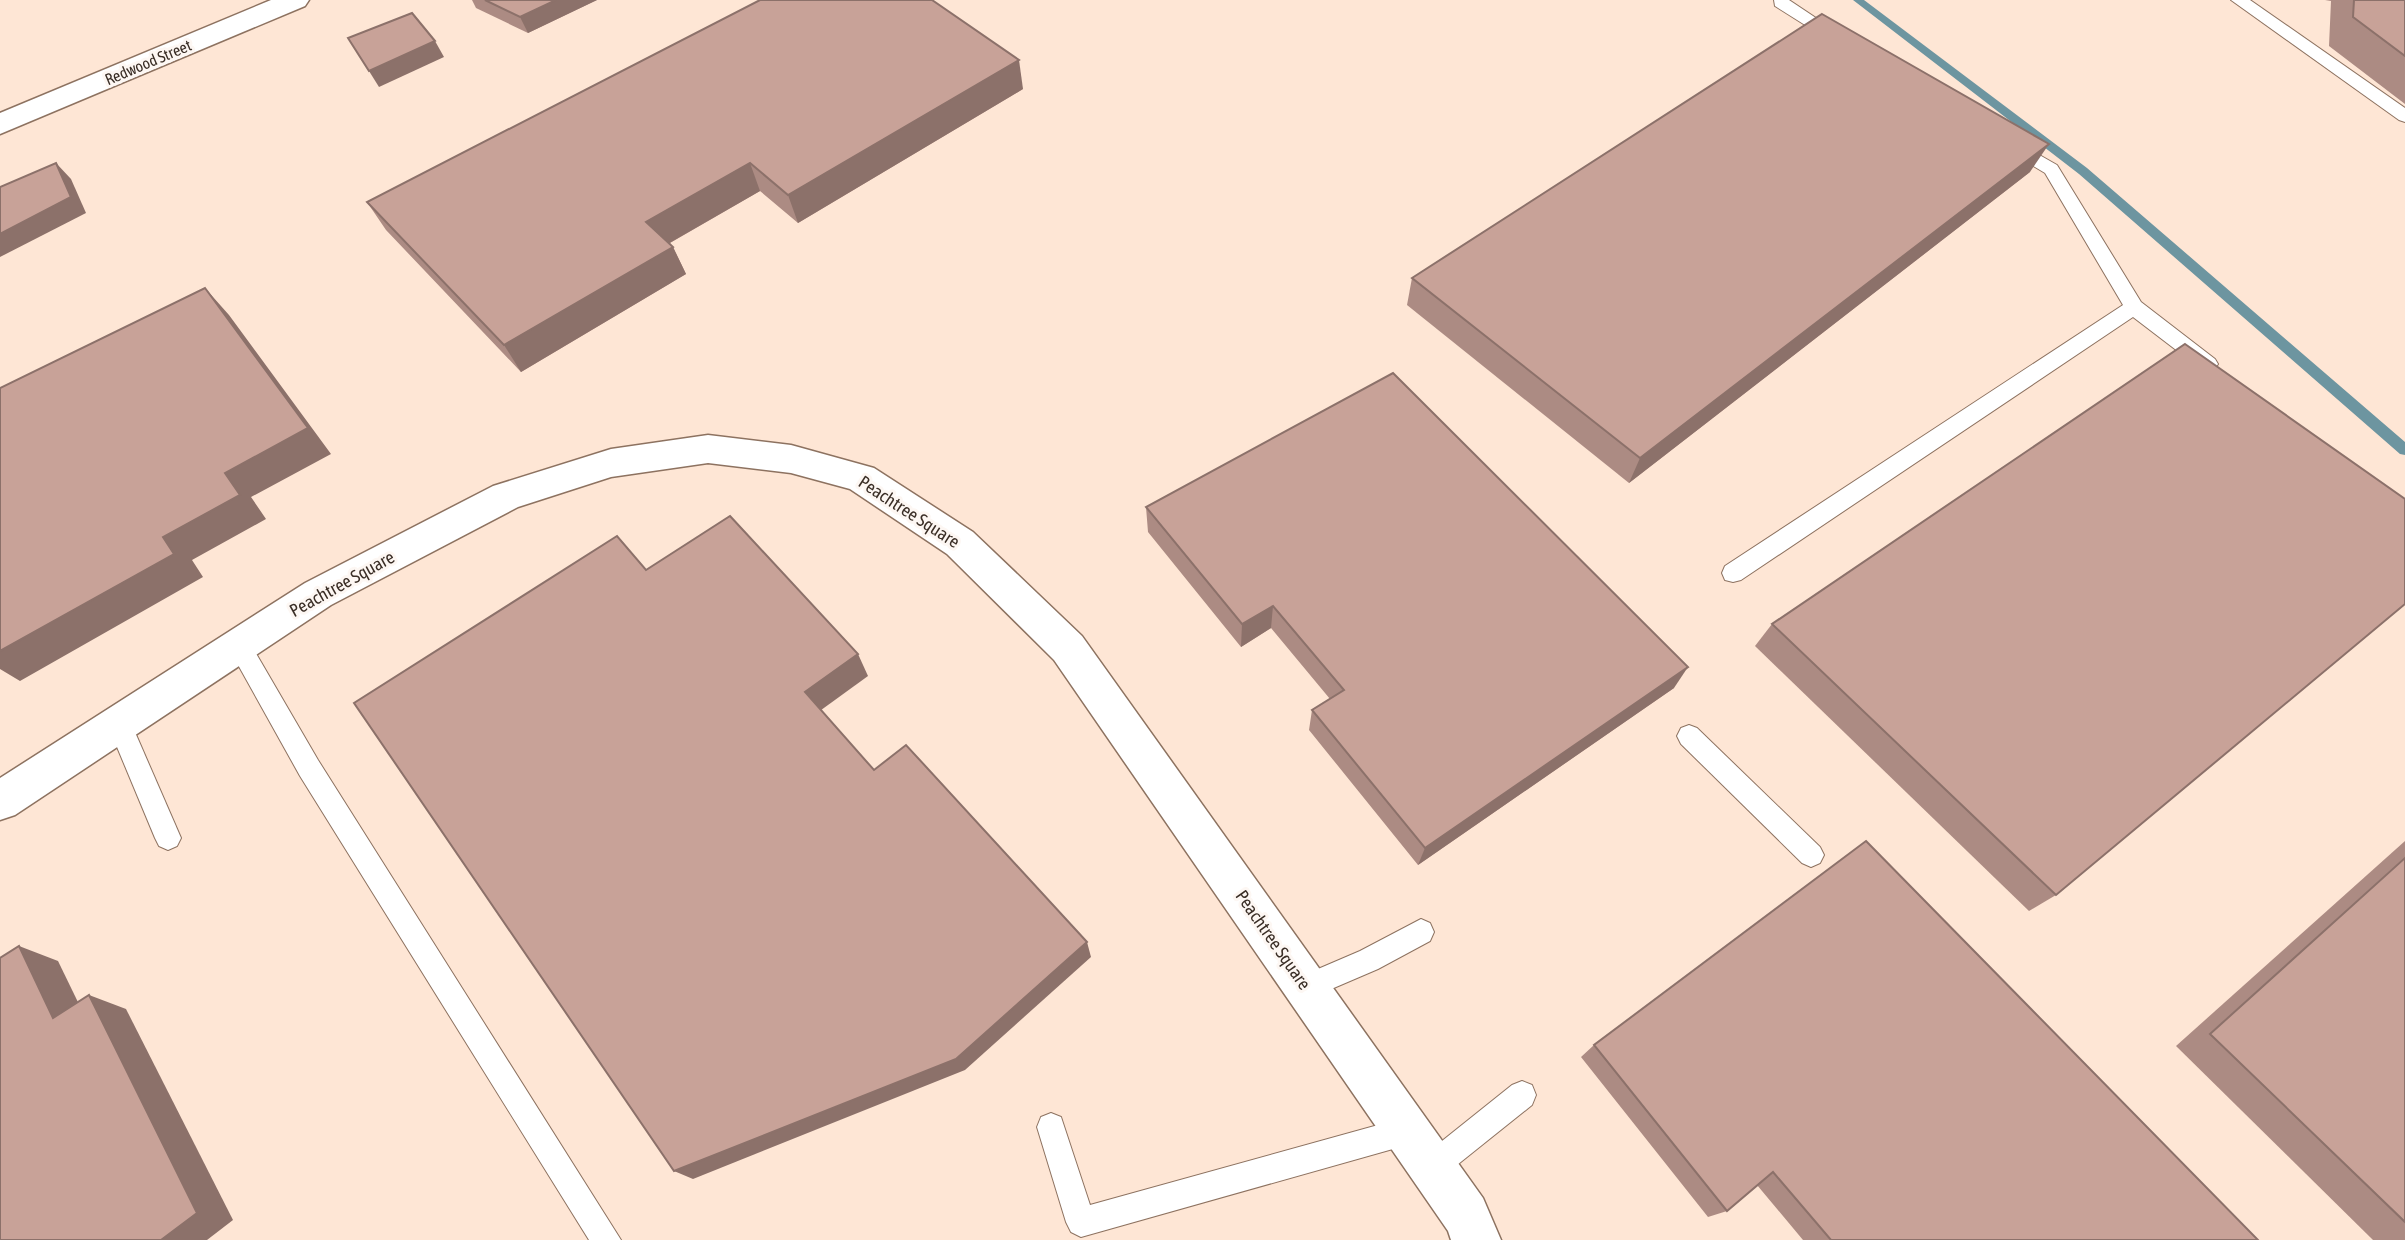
<svg xmlns="http://www.w3.org/2000/svg" width="2405" height="1240" font-family="'Asap Condensed',sans-serif">
<style>
.lines{fill:none;stroke-linecap:round;stroke-linejoin:round}
.stream{fill:#6d95a0;fill-rule:evenodd}
.lane-casing{stroke:#8d7260;stroke-width:2}
.street-casing{stroke:#8d7260;stroke-width:3}
.lane{fill:#fff;fill-rule:evenodd}
.street{fill:#fff;fill-rule:evenodd}
.wall{fill:#ac8b83}
.shaded-wall{fill:#8c716a}
.building{fill:#c8a298;stroke:#8c716a;stroke-width:2}
.labels{text-anchor:middle;stroke-width:6;stroke-linejoin:round;paint-order:stroke}
.far-street-label{font-size:16px;fill:#3a2e26;stroke:#fdf7f3}
.street-label{font-size:18px;fill:#3a2e26;stroke:#fdf7f3}
</style>
<rect width="100%" height="100%" fill="#fee6d5"/>
<g class="lines">
<polygon class="stream" points="1853,0 1864,0 2087,168 2405,442 2405,455 2400,454 2079,174"/>
<defs>
<g id="lane">
<polygon points="1774,0 1789,0 1846,38 1838,43 1832,42 1775,6"/>
<polygon points="2231,0 2250,0 2405,108 2405,122 2399,120"/>
<polygon points="2013,140 2057,165 2141,302 2215,359 2218,364 2215,369 2208,372 2201,369 2133,317 1741,580 1733,582 1725,580 1722,573 1725,566 2123,305 2045,173 2007,150 2004,146 2007,142"/>
<polygon points="239,635 247,638 318,760 621,1240 589,1240 300,776 227,645 231,638"/>
<polygon points="119,712 127,715 131,723 181,838 177,846 168,850 159,846 155,838 107,723 111,715"/>
<polygon points="1689,725 1697,728 1820,847 1824,855 1820,863 1811,867 1802,863 1681,744 1677,736 1681,728"/>
<polygon points="1421,919 1430,923 1434,932 1430,941 1378,969 1315,996 1306,1000 1297,996 1293,987 1297,978 1360,951"/>
<polygon points="1522,1081 1532,1085 1536,1095 1532,1105 1442,1177 1432,1181 1422,1177 1418,1167 1422,1157 1512,1085"/>
<polygon points="1051,1113 1061,1117 1090,1205 1407,1117 1417,1121 1421,1131 1417,1141 1407,1145 1081,1237 1071,1232 1066,1222 1037,1127 1041,1117"/>
</g>
<g id="street">
<polygon points="271,0 309,0 305,6 0,134 0,113"/>
<polygon points="708,435 791,445 874,468 973,532 1082,636 1483,1198 1501,1240 1451,1240 1448,1231 1054,660 947,554 850,489 791,473 708,463 611,477 518,507 331,605 15,815 0,820 0,778 305,583 493,486 611,449"/>
</g>
</defs>
<use href="#lane" class="lane-casing"/>
<use href="#street" class="street-casing"/>
<use href="#lane" class="lane"/>
<use href="#street" class="street"/>
</g>
<g class="wall">
<polygon points="472,0 597,0 528,33 476,8"/>
<polygon points="2325,0 2405,0 2405,104 2329,46 2331,1"/>
<polygon points="1023,89 798,223 760,191 670,243 673,247 686,274 521,372 386,230 367,202"/>
<polygon points="2030,172 1629,483 1407,305 1412,278"/>
<polygon points="1146,507 1674,688 1418,865 1309,730 1312,710 1330,699 1271,628 1241,647 1148,532"/>
<polygon points="1772,624 2056,895 2029,911 1755,646"/>
<polygon points="2405,841 2405,1240 2373,1240 2176,1046"/>
<polygon points="1594,1045 2258,1240 1803,1240 1757,1185 1727,1211 1708,1217 1581,1057"/>
</g>
<g class="shaded-wall">
<polygon points="556,0 597,0 528,33 520,17"/>
<polygon points="435,41 444,57 379,87 369,71"/>
<polygon points="1019,60 1023,89 798,223 788,195"/>
<polygon points="2049,144 2030,172 1629,483 1640,458"/>
<polygon points="56,163 71,179 86,213 0,257 0,234"/>
<polygon points="750,163 760,191 659,249 646,222"/>
<polygon points="673,247 686,274 521,372 504,345"/>
<polygon points="205,288 229,315 331,454 251,497 266,519 192,560 203,577 20,681 0,669 0,651 163,537 225,473"/>
<polygon points="1273,606 1271,628 1241,647 1242,624"/>
<polygon points="858,654 868,676 817,713 805,692"/>
<polygon points="1688,667 1674,688 1418,865 1425,848"/>
<polygon points="1087,942 1091,957 965,1070 693,1179 674,1171"/>
<polygon points="19,946 58,961 92,1031 53,1018"/>
<polygon points="89,995 126,1009 233,1220 207,1240 161,1240"/>
</g>
<g class="building">
<polygon points="485,0 556,0 520,17"/>
<polygon points="760,0 932,0 1019,60 788,195 750,163 646,222 673,247 504,345 367,202"/>
<polygon points="2354,0 2405,0 2405,56 2353,17"/>
<polygon points="412,13 435,41 369,71 348,38"/>
<polygon points="1822,14 2049,144 1640,458 1412,278"/>
<polygon points="56,163 71,197 0,234 0,187"/>
<polygon points="205,288 308,428 225,473 240,495 163,537 174,554 0,651 0,388"/>
<polygon points="2185,344 2405,499 2405,604 2056,895 1772,624"/>
<polygon points="1393,373 1688,667 1425,848 1312,710 1344,690 1273,606 1242,624 1146,507"/>
<polygon points="730,516 858,654 805,692 874,770 906,745 1087,942 956,1059 674,1171 354,703 617,536 646,570"/>
<polygon points="1866,841 2258,1240 1831,1240 1773,1172 1727,1211 1594,1045"/>
<polygon points="2405,858 2405,1222 2210,1034"/>
<polygon points="19,946 53,1018 89,995 197,1213 161,1240 0,1240 0,958"/>
</g>
<g class="labels">
<g class="far-street-label">
<text transform="translate(148 62) rotate(-23)" y="6">Redwood Street</text>
</g>
<g class="street-label">
<text transform="translate(909 512) rotate(33)" y="6">Peachtree Square</text>
<text transform="translate(342 584) rotate(-29)" y="6">Peachtree Square</text>
<text transform="translate(1273 940) rotate(55)" y="6">Peachtree Square</text>
</g>
</g>
</svg>
